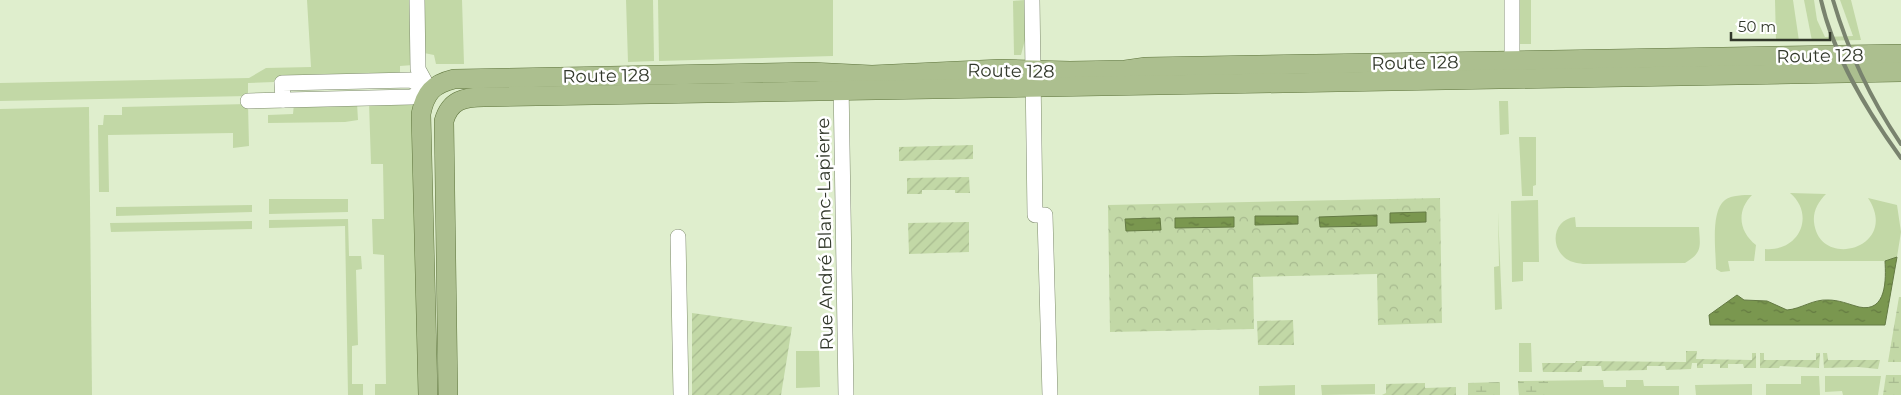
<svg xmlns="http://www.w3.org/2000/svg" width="1901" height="395" font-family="Montserrat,sans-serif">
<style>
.grass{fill:#c2d8a6}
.wetland{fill:url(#wetland-marsh)}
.park{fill:url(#park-crowns)}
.garden{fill:url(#garden-furrows)}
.water{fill:url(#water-ripples);stroke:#647a44}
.pier{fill:#dfeecd}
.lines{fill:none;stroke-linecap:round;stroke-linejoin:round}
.minor-casing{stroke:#7e8b6d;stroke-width:16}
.major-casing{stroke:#5e743c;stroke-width:20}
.minor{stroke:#fff;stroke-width:15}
.major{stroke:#acbf8f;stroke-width:19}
.rail{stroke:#79836e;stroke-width:4}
.labels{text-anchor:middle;stroke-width:5;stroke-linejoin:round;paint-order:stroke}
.street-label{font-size:18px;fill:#32382b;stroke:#fff}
</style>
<defs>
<pattern id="wetland-marsh" width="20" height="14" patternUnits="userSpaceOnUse" patternTransform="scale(1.25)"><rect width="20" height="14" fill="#c2d8a6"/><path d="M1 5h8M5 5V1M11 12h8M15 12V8" fill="none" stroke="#a7ba8f"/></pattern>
<pattern id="park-crowns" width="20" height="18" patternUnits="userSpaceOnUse" patternTransform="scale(1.25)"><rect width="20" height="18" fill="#c2d8a6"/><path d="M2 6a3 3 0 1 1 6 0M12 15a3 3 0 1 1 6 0" fill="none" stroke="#a7ba8f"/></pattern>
<pattern id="garden-furrows" width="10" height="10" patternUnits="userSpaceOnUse" patternTransform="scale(1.25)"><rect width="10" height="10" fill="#c2d8a6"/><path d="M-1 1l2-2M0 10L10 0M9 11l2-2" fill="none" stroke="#a7ba8f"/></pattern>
<pattern id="water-ripples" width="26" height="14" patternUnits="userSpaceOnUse" patternTransform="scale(1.25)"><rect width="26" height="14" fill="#7a974f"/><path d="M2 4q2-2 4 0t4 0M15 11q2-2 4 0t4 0" fill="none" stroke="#657c42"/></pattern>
</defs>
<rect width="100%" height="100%" fill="#dfeecd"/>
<g class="grass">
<polygon points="307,0 411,0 413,65 400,66 400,76 275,79 274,82 248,83 248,96 0,101 0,83 249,78 266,68 311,67"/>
<polygon points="423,0 462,0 464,64 436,64 434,55 424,53"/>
<polygon points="626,0 653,0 654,61 628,62"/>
<polygon points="658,0 833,0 833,56 659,61"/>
<polygon points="1025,0 1026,36 1021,55 1014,55 1013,1"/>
<polygon points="1517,0 1531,0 1531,44 1518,44"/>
<polygon points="1775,0 1793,0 1799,41 1776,41"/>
<polygon points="1804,0 1851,0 1861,40 1812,41"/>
<polygon points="1499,101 1508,101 1509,134 1500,135"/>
<polygon points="369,102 414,102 424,395 375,395 375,384 386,384 384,255 373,254 372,219 384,219 383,164 371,164"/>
<polygon points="357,103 358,120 345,122 268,123 268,115 293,114 294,104"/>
<polygon points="248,104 249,146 233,148 233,133 108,135 109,192 99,192 98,125 103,125 104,115 122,115 122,107"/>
<polygon points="89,107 92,395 0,395 0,109"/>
<polygon points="1519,137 1536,137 1536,185 1533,186 1533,196 1522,196"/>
<path d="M1790,193L1826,194C1818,202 1813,211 1814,222C1819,271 1901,248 1868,198L1897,205L1901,232L1897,257L1885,261H1765V249C1799,252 1816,215 1790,193Z"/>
<path d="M1752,195C1736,211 1739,232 1756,245L1754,261H1728L1730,271L1721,272L1716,269C1716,252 1710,211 1725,200C1732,195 1743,195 1752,195Z"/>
<polygon points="269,199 348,199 348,212 269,214"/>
<polygon points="1538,200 1539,262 1523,262 1523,281 1512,282 1511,201"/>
<polygon points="252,205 252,212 116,216 116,207"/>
<polygon points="1498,212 1502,309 1495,310 1494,267 1499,266"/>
<path d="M1575,217L1576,227H1699C1700,247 1703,252 1685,263L1583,264C1577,263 1569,262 1564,257C1549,243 1555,219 1575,217Z"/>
<polygon points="348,219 349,256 361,256 362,269 356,270 358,345 352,346 352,384 363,384 363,395 348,395 345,226 269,228 269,220"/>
<polygon points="252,221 252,229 111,232 110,223"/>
<polygon points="1519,343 1531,343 1532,372 1519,372"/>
<polygon points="796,351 819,351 820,387 796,388"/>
<polygon points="1801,376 1819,376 1820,395 1766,395 1766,384 1801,384"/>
<polygon points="1825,376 1881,376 1878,395 1843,395 1842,391 1825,392"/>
<polygon points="1603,380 1604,387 1626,387 1626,380 1643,380 1644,386 1679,386 1679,395 1519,395 1518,381"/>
<polygon points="1375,384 1375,394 1322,395 1321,385"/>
<polygon points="1752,384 1752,395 1696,395 1695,385"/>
<polygon points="1295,385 1295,395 1259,395 1259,386"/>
</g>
<g class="wetland">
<polygon points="1899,297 1901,297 1901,362 1888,362"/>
<polygon points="1886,375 1901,375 1901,395 1883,395"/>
<polygon points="1518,381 1548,381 1548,395 1519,395"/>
<polygon points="1500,382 1500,395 1468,395 1468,383"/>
</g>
<polygon class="park" points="1440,198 1442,323 1378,325 1377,274 1253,277 1254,329 1110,332 1108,205"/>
<g class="garden">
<polygon points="973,145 973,159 899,161 899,147"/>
<polygon points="969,177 970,193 955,193 955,190 922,190 922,194 907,194 907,178"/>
<polygon points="969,222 969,252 909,254 908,223"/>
<polygon points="692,313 792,327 781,395 692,395"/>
<polygon points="1293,320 1294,345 1258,345 1257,321"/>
<polygon points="1686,351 1697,351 1696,359 1752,360 1752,353 1756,353 1756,368 1744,368 1743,364 1728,364 1728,368 1720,368 1720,364 1703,364 1703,368 1697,368 1697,363 1692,363 1691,369 1666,370 1665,366 1647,366 1647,370 1602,371 1601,366 1582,366 1582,372 1543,372 1542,363 1575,363 1576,361 1686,362"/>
<polygon points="1760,353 1764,353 1764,360 1816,360 1816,353 1820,353 1819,368 1780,366 1779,368 1760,368"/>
<polygon points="1823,353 1827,353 1828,360 1880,360 1878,369 1858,367 1824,368"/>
<polygon points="1425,383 1425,388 1456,387 1456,395 1382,395 1386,393 1386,384"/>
</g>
<g class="water">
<polygon points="1426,212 1426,222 1390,223 1390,213"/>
<polygon points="1377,215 1377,226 1320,227 1319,217"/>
<polygon points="1255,216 1298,216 1298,224 1255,225"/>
<polygon points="1234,217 1234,227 1175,228 1175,218"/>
<polygon points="1160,218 1161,230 1126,231 1125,219"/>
<path d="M1897,257L1885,325H1710L1709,315L1737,295L1744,300L1767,301L1787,310C1801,309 1813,299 1828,300C1839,300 1848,304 1859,307C1887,313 1886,279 1885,261Z"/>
</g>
<polygon class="pier" points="1814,0 1840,0 1853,36 1825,37 1817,20"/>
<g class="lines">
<defs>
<g id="minor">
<polyline points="417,0 418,69 430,91"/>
<polyline points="1032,0 1035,215 1045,215 1050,395"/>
<polyline points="1512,0 1512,62"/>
<polyline points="841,82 846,395"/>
<polyline points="283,100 282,83 411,80 430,91"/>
<polyline points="248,101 411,97 430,91"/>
<polyline points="678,237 681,395"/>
</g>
<g id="major">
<path d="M428,395L421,114C425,93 433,84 454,79L811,72L872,75L1001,69L1070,71L1125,70L1146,67L1901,54"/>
<path d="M448,395L444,121C450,100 464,97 484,97L1901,72"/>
</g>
</defs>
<use href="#minor" class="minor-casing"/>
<use href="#major" class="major-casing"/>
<use href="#minor" class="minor"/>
<use href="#major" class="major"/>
<g class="rail">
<path d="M1821,0C1834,57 1867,111 1901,158"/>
<path d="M1833,0C1848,51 1871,100 1901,144"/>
</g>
</g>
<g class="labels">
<g class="street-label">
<text transform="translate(1820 56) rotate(-1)" y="6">Route 128</text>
<text transform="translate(1415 63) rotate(-1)" y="6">Route 128</text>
<text transform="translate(1011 71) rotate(1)" y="6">Route 128</text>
<text transform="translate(606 76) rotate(-1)" y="6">Route 128</text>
<text transform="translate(825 234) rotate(-91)" y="6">Rue André Blanc-Lapierre</text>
</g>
</g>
<path d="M1731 32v8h99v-8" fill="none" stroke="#32382b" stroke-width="2.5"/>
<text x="1738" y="32" font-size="15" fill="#32382b" stroke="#ffffff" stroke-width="4" paint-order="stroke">50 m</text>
</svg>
